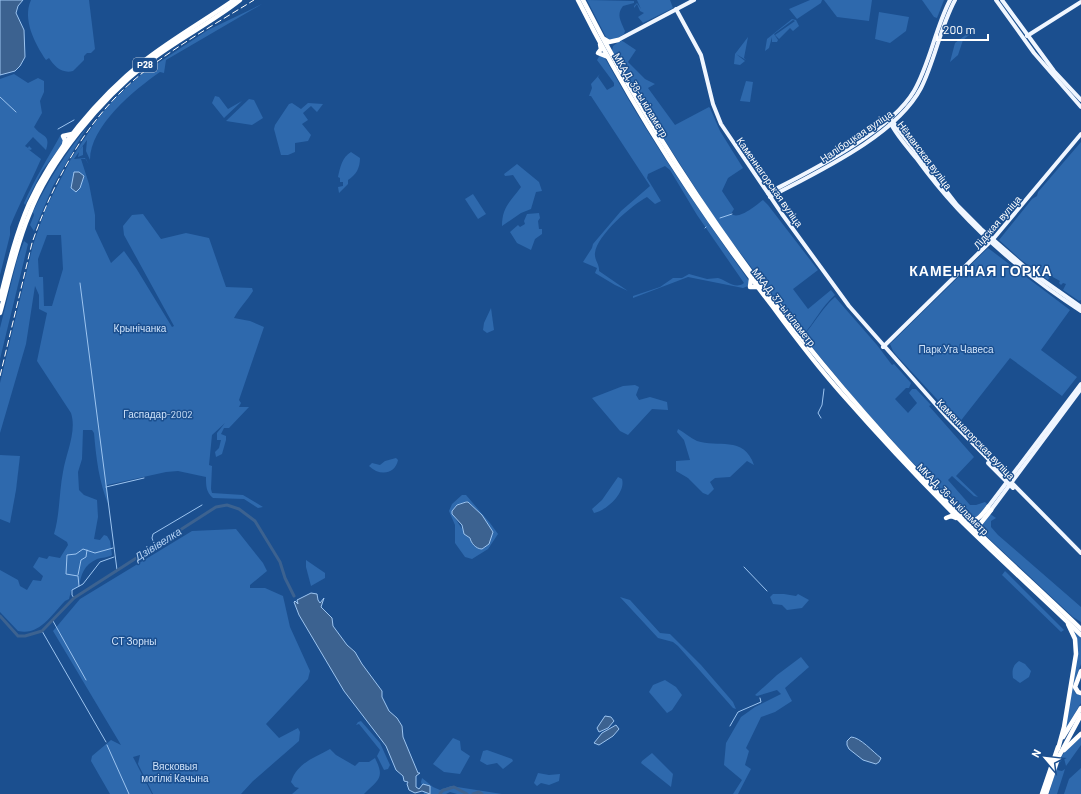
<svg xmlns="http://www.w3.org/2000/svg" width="1081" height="794" font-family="Barlow,sans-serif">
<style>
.green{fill:#2e69ad;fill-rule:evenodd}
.water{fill:#3c6290;stroke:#9cc4f0}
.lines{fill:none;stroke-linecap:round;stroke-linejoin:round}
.stream{stroke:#9cc4f0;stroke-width:1}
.river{stroke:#3c6290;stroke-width:3}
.major{stroke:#f0f6ff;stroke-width:4}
.highway{stroke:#fff;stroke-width:4.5}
.rail{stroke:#fff;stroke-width:1;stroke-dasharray:7 3;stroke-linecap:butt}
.labels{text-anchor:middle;stroke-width:3;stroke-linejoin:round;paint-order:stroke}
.shield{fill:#1b4f8f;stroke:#bbcadd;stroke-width:1}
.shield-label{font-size:9px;font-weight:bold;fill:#fff}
.street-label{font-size:10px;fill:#fff;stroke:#1b4f8f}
.park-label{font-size:10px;fill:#cfe3fa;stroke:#1b4f8f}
.water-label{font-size:11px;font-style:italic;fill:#b5d3f5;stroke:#1b4f8f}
.district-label{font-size:14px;font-weight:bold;letter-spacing:1px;fill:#fff;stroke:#1b4f8f}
</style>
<rect width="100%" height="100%" fill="#1b4f8f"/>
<g class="green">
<path d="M31,0H89L95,49L91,53H87L84,56V60L73,71C62,74 54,66 49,58L46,60C35,44 22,19 31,0Z"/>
<path d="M587,0L634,1V3L623,6C616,15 621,21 625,31L624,34L614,40L607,39Z"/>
<polygon points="637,0 670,0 673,8 643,23 638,17 644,13 640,11 637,4 634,8 634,6 637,3 641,9"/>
<polygon points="810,0 822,0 821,3 797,19 789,9"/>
<polygon points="824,0 872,0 869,21 837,17"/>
<polygon points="922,0 944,0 937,18 934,17"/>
<path d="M262,4L166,60L164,73L160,72C134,90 90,126 90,160L86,151L87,140L79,151L83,146V155L78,157L79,152L74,159L85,158L89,165L86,159H81L89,184L95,215V229L111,263L124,251L136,268L172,327L174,326L124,235L123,226L132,215L143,214L161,239L186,233L209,238L226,287L252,288L253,291C247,301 239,308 234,318L250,321L264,327L239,400L241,403L239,407H249L229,428H224L221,434L226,436V440L222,454L216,457L215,452L219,448L221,440H217V433L225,423L212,435L209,465L212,466L211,489L212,493L243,495L263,507L258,508L244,499L213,498C206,492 206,486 206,477L178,471L166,472L107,485L109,506C99,483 96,457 94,433L92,430H83L82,459L78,472L79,490L84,495L97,500L98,517L94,539L100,540L104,535L107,536L110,541L112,555C108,558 102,557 97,559C84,565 81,574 79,587L71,591L69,599L65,601C52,614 40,636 18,631L0,612V570L18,580L20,586L27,590L33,580L41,581L43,576L33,567L39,557L47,559L49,556L60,558L68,545L67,542L54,534C60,514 59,492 63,472C66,453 77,432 71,413L37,361L47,313L39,309V295L35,286L26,344L0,433V383L33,245L46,208L71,159L98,118L115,98L143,73L208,30ZM47,235H61L63,269L52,306H44L43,277H39L38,259Z"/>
<polygon points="879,12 909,17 906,31 890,43 875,39"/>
<polygon points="792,19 796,20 799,26 793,31 790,28 779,39 775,35 795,21 793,20 774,34 778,40 777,42 772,42 772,37 769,48 765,51 767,39"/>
<polygon points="972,30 974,31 963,40 958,55 950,62 955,43"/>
<polygon points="748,37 744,58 746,60 736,54 745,61 740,65 734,64 735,54"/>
<path d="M621,40L636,50L628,62L645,79L655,84L648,88L675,125L709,107L710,108L720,131L743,168L728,178L722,191L734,209L731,214C740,220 756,205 763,200L768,205L818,270L793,289L808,309L831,290L835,295C821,307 815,322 803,335L719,225L659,131L612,51L613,46Z"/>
<path d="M600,55H603L606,60C648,137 698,209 749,281L748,286L743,288L688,277L633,298V296L660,287L673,278H682L689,274L707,279L718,278C726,280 735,290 744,283L697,215L670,170L665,166L648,174L647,178L661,201L655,204L647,197C632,205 597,235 595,253C594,260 600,265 599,271L628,291L615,285L595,273L597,268L583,262L592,248L593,244L621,211L650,186L591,96H589L592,88L591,84L600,74L598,77L607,90L614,86V83L597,60Z"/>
<path d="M14,74L28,83L38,78L44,81V92L40,101L42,113L34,127C42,138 51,133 46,150L33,137L25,146L28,148L29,146L32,149L30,150L28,149L41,159C32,180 19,204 10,227V235L0,275V79Z"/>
<polygon points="746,81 753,82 750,102 740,101"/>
<polygon points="215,96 219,97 228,109 242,101 224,118 212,103"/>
<polygon points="249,99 254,100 263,118 252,125 226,121"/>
<polygon points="292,103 301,109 308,103 323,104 317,112 311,106 303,113 308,120 302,124 311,135 308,141 295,143 295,152 288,155 281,155 274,129 275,125 289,104"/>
<path d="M87,127L53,186L34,231L30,225L34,215L33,212C48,181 65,154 87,127Z"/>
<path d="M62,135L64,142L42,171L25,205L24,203C34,180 48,158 60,136Z"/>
<polygon points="1081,142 1081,300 1079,301 1063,290 1066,284 1063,283 1061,285 1059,283 1060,281 1051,276 1048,280 1020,259 999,240 1032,199 1037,196 1038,192"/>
<path d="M351,152L360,158C360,168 356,175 348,180V184L339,193L338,187L343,186V182H340V178L338,177C340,168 342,157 351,152Z"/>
<path d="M517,164L539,182L542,191L536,192L531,209L521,213L502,226C502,207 510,202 521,187L513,175L505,176L504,174Z"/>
<polygon points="473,194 486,214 478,219 465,199"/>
<polygon points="539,213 540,218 538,221 539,229 542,229 542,234 535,239 531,250 517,243 510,232 518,225 520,227 525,224 524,221 527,214"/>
<polygon points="24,241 28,244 0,359 0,328 17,260"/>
<polygon points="988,248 1070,310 1041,350 1077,377 1062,396 1010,358 959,423 897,356 893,351 890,344"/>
<path d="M835,297L877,345L892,365L894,364L911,383L909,388H906L895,399L908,413L917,403L909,393L912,389H916L931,405L929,406L974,457L956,476L978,497L974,496L952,476L948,480L970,505H976L985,502L987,504L978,518L972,520L912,462L859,404L803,336C815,323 822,308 835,297Z"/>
<polygon points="491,308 494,330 487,333 483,330 484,323"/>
<polygon points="635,385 639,387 636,395 639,400 650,397 667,402 668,410 652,409 628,435 620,431 592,398 623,386"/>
<path d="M678,429C684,432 690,438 697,441C717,448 744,435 754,465L747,461L730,477L715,478L710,482L714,489L708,495L703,493L688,478L676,471V461L690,460L684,440L677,432Z"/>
<polygon points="0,455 20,456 16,490 10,523 0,519"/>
<path d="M396,458L398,460C395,475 379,476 369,466L372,463L380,465L385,461Z"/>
<path d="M618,477L622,479C626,493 606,511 594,513L592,509L602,500Z"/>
<path d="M462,495H466L490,523L498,534L488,549L472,559L465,557L455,543V525L449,511L452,504ZM467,501L482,515L488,544L482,549C474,547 454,519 452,511L457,505Z"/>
<polygon points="990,514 996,518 991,521 991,527 998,535 1081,607 1081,622 1073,617 982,532 982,526"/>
<polygon points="236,529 263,563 267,571 250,585 250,588 265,588 283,596 290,627 310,671 308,679 266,724 279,738 298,728 300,732 299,741 253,781 241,794 153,794 138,764 140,755 133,757 152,794 110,794 91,761 92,756 111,740 121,745 53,631 80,599 192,531"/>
<polygon points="306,560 325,573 325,578 311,586 306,567"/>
<polygon points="1005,571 1064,630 1061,632 1002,575"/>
<polygon points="773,594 784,594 796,596 798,594 809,600 802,608 787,610 782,605 773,604 770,597"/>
<polygon points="620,597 630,600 660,633 670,634 701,665 733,702 736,709 733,708 678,646 673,642 658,638"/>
<polygon points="1073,629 1081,637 1081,664 1073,686 1075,693 1081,695 1081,703 1064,731 1077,640"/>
<polygon points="801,657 809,667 785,688 792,701 775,712 761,717 746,748 749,751 745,765 751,769 738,794 733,794 742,780 724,765 726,743 741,717 755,707 781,694 777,690 757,696 755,695 777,675"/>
<path d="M1019,661L1025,664L1031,671L1029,677L1020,683L1013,678C1012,671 1012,666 1019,661Z"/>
<polygon points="665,680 676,687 682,695 672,710 667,713 649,692 653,685"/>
<polygon points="361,721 380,743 390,765 388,769 384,770 377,756 380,750 359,724 356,725 358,722"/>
<polygon points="1081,736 1081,745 1066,766 1064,758 1059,763 1057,770 1062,771 1065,769 1057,794 1049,794 1058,762 1067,748"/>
<polygon points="453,738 460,741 461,750 470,756 460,774 444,772 433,764"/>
<path d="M330,749L336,755L355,766L359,762H369L375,758C385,778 379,779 364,794H292L299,788L295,787L291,782C297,763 314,758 330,749Z"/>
<polygon points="487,750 512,759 513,761 503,769 497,763 487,765 480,761 483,751"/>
<polygon points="652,753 673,774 671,787 641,763 642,761"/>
<polygon points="1081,768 1081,794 1064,794 1069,779"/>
<polygon points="538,773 549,775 560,774 559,781 549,785 541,783 537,786 534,783"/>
<polygon points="422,778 433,787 440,790 451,786 502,794 457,794 450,792 446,794 424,794 421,782"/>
</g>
<g class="water">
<polygon points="0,0 23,0 18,6 16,13 24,30 25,57 20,66 15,71 0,75"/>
<polygon points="74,172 79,172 84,176 80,188 76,192 71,188"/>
<path d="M466,502H468L482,515L493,532L489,544L482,549C476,549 471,543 470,538L464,534L462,525L452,514V511L457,505Z"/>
<polygon points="311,593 317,594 318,600 320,603 324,598 321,607 332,618 333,626 347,645 355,652 362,664 382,691 382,697 389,711 397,718 402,726 403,737 418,773 420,773 416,776 416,787 419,789 423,784 430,786 430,794 422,791 415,793 409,790 407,784 408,782 404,781 403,776 396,770 386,746 344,691 299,615 294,602 295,601 298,604 297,600"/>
<polygon points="605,716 611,717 614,721 608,728 599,732 597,728"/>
<polygon points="616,725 619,729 613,736 599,745 594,743 602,733"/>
<path d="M851,737C860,737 873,752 881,758L879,762L876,764L863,760L849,749L847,745V741Z"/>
</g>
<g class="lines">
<g class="stream">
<polyline points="0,97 16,112"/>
<polyline points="58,129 74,120"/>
<polyline points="720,218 732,214"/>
<polyline points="705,228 706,227"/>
<polyline points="80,283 117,570"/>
<polyline points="821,418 818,413 822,405 824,389"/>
<polyline points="106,487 144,478"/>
<polyline points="155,546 152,538 153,534 202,505"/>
<polyline points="744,567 767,591"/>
<polyline points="78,575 81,560 86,557 87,550"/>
<polyline points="79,586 78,576 66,574 67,555 76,554 83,549 95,553 113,548"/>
<polyline points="74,598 72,595 72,590 83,584 100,562 114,557"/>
<polyline points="53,621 86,680"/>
<polyline points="42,631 106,742"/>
<polyline points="730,726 738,712 761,702 760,698"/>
<polyline points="107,745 129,794"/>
</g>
<g class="river">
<polyline points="0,616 18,636 25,636 42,631 74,598 216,507 227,505 239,509 255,521 280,562 285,578 294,596"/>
<polyline points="444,790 454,787 467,794"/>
<polyline points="440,794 443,790"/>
<polyline points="473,794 479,792 482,794"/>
</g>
<g class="major">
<polyline points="996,0 1034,53 1081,107"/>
<polyline points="1002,0 1054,71 1081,100"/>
<polyline points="676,9 701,55 713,104 721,124 782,214 849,306 946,416 1081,553"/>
<polyline points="1027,36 1081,2"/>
<polyline points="618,40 694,0"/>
<polyline points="892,121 957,205 981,229 1027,269 1081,307"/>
<path d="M890,122C896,135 908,148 917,159C962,221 1017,270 1081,311"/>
<path d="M768,193C810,171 890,132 914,91C930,63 935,29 950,0"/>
<path d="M770,197C817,172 896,136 921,88C935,60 940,28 955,0"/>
<polyline points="883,347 994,238 1081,134"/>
<polyline points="988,463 1013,488"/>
<polyline points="988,507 1081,384"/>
<polyline points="991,510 1081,389"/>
</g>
<g class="highway">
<path d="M578,0C632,108 699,211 773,307C795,337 817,366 842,394C879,436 917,477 956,516C997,557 1040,595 1081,635"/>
<path d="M583,0C674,180 795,344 934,489C981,537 1032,582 1081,629"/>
<polyline points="604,39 609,42 618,40"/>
<polyline points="600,44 601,49 598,53 608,57"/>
<polyline points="64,145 65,140 63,136 72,134"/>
<polyline points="751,279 750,287 757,287"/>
<path d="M0,299C8,267 16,234 29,204C53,151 99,97 144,61C172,39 204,21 234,0"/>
<path d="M0,313C9,280 16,246 29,215C50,160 101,99 147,63C176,40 211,23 240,0"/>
<polyline points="946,518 951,516 956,518"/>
<path d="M966,519C976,524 982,515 988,507"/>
<polyline points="982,535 980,524 991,510"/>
<polyline points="1081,671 1075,687 1078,692 1081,693"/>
<polyline points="1063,737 1081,708"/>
<polyline points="1058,749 1064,727 1076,654 1075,639 1068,624"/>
<polyline points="1064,750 1081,734"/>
<polyline points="1042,794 1058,747"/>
<polyline points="1046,794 1058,758 1081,715"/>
</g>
<path class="rail" d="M0,376L32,243C53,182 85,122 134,80C170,49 214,25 254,0"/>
</g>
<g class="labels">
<rect class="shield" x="133" y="58" width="24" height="14" rx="3"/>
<g class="shield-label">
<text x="145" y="68">Р28</text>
</g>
<g class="street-label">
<text transform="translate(641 95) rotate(59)" y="4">МКАД, 38-ы кіламетр</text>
<text transform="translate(856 136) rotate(-34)" y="4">Налібоцкая вуліца</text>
<text transform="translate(925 155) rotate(53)" y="4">Нёманская вуліца</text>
<text transform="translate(770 182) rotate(55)" y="4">Каменнагорская вуліца</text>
<text transform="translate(997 222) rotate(-49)" y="4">Лідская вуліца</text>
<text transform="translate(784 307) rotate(52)" y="4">МКАД, 37-ы кіламетр</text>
<text transform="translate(976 439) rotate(46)" y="4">Каменнагорская вуліца</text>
<text transform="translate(953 499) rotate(45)" y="4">МКАД, 36-ы кіламетр</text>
</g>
<g class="park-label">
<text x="140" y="332">Крынічанка</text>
<text x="956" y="353">Парк Уга Чавеса</text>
<text x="158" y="418">Гаспадар-2002</text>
<text x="134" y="645">СТ Зорны</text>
<text x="175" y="770">Вясковыя<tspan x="175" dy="12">могілкі Качына</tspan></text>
</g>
<g class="water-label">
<text transform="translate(158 544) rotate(-32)" y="4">Дзівівелка</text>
</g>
<g class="district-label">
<text x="981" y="276">КАМЕННАЯ ГОРКА</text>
</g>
</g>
<g transform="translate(1045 758) rotate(298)" stroke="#1b4f8f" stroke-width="3" paint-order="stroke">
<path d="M0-3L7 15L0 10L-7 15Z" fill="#ffffff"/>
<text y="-6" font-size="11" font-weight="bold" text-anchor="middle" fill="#ffffff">N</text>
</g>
<path d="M937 34v6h51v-6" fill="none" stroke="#ffffff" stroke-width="2"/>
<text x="943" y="34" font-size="12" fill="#ffffff" stroke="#1b4f8f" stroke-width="3" paint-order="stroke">200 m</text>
</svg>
